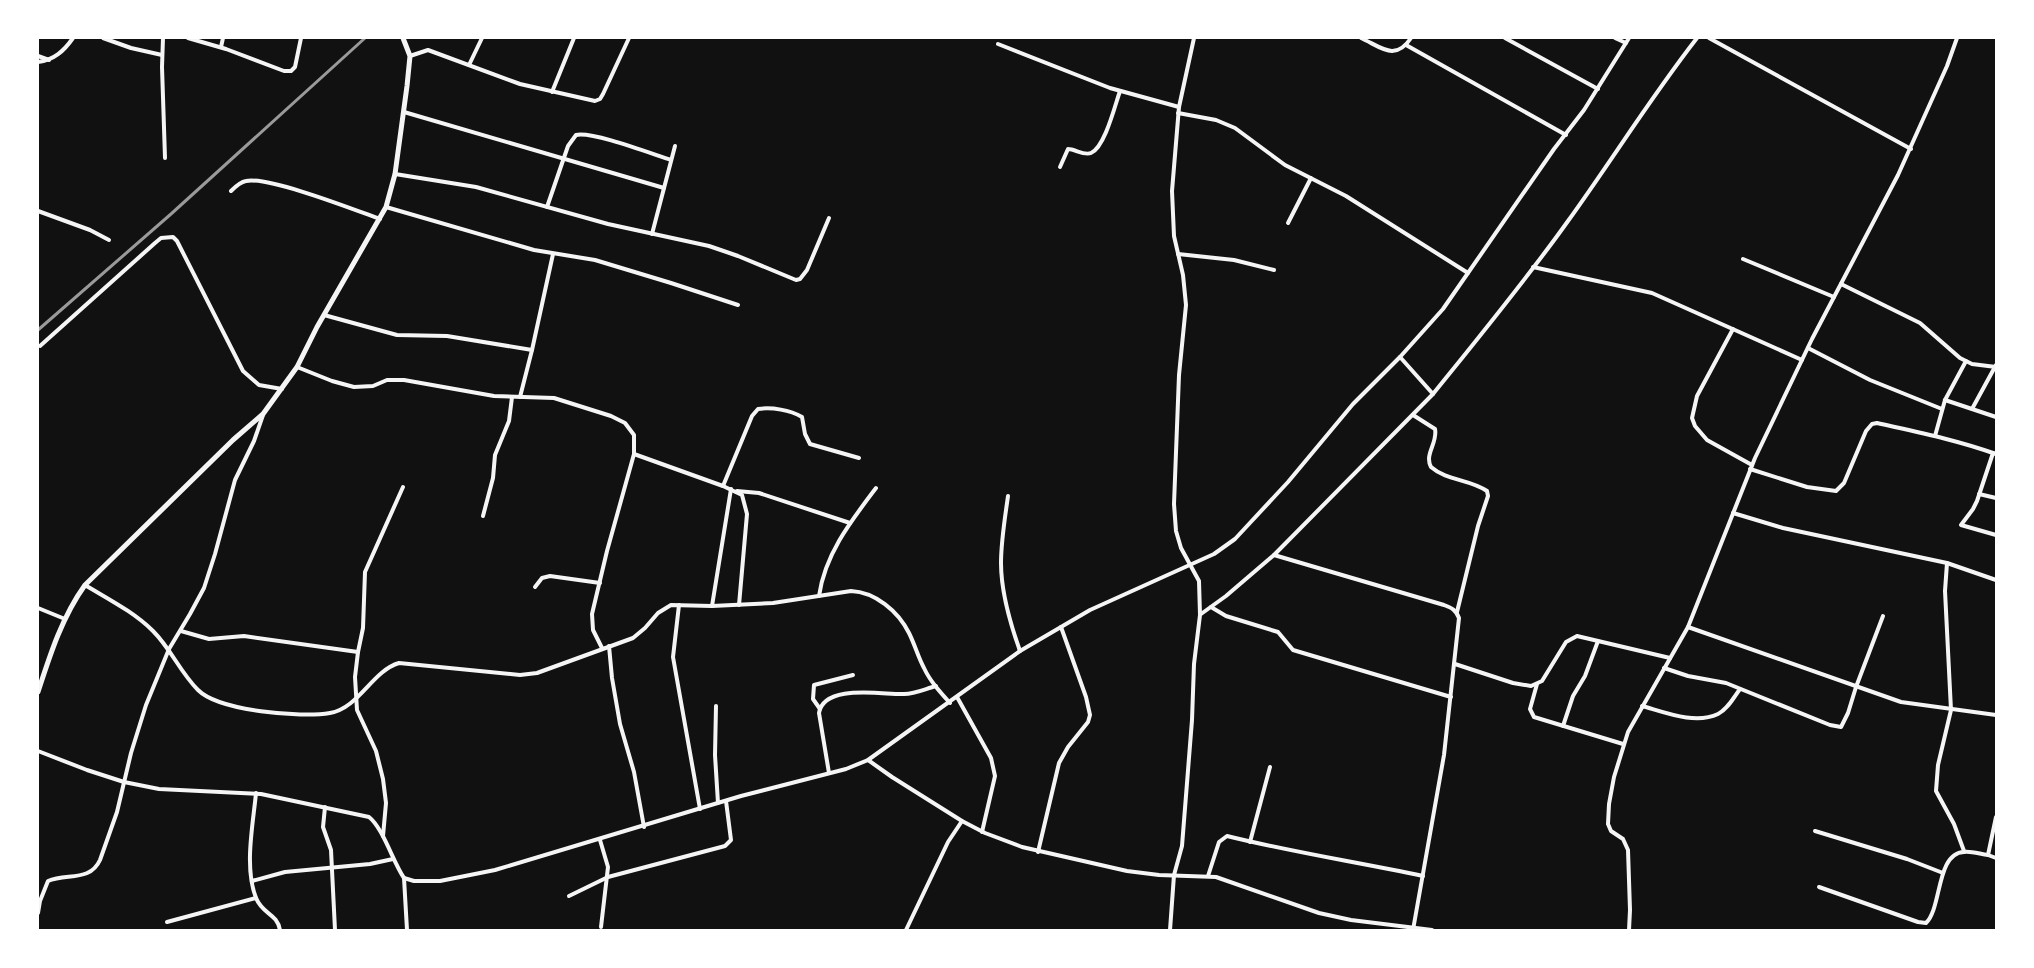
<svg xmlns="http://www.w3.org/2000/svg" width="2034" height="968" font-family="'DM Sans',sans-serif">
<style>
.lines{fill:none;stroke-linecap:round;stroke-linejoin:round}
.minor{stroke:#f5f5f5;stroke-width:4}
.secondary{stroke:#f5f5f5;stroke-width:5}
.rail{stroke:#9a9a9a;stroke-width:3}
</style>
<rect width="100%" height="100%" fill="#111"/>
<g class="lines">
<g class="minor">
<polyline points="103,38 131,48 162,55"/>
<polyline points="163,38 162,67 165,158"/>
<polyline points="188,38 226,49 284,71 291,71 295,67 301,38"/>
<path d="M1361,38C1381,47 1395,62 1411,38"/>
<polyline points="1505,38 1598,89"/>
<polyline points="1615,38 1626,43"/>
<polyline points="1709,38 1911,149"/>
<polyline points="998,44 1110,88 1179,107"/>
<polyline points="1406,45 1566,135"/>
<polyline points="221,47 223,38"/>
<polyline points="38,56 49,60"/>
<polyline points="410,56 428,50 520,84 595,101 600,99 603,94 629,38"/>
<path d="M38,62C54,60 64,51 73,38"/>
<polyline points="469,65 482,38"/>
<polyline points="552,92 574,38"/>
<polyline points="404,112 664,188"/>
<polyline points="1178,113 1216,120 1235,128 1285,165 1346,196 1468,273"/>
<path d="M1060,167L1068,149C1075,149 1084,156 1091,153C1105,147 1115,105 1120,91"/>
<polyline points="395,174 476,187 608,224 709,246 738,256 796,280 800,279 807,270 829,218"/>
<path d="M231,191C235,187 240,182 246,181C268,176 355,210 380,219"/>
<polyline points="386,207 534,250 595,260 671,283 738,305"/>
<path d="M547,207L568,146L576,135C592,131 652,154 671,160"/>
<polyline points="38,211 90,230 109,240"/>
<polyline points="1288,223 1311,178"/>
<polyline points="652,234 675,146"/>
<polyline points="1178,254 1234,260 1274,270"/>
<polyline points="1743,259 1834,297"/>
<polyline points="1533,267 1652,293 1802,360"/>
<polyline points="1841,284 1920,323 1960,358 1972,364 1996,367"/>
<polyline points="324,315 397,335 447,336 532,350"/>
<polyline points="1733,329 1697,396 1692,418 1695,426 1707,440 1752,465"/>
<polyline points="40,346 155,243 161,238 173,237 177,241 243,371 259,385 282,389"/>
<polyline points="1808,348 1870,380 1942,409"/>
<polyline points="297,367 332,381 354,387 373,386 387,380 404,380 494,396 554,398 611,416 625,423 634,435 634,454 607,551 592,614 593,630 602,648"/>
<path d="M1433,394C1479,337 1526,280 1568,221C1612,160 1651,97 1697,38"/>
<polyline points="520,397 532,350 553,254"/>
<polyline points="1945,400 1996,417"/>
<polyline points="1972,409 1996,365"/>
<path d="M1413,415L1435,429C1438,443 1424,454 1431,467C1447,481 1470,479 1487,491L1488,496L1478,526L1457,612"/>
<polyline points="1935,436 1945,400 1966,361"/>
<polyline points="1993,453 1977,501 1973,509 1961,525 1996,535"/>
<polyline points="634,454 723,486 742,495 747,514 739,605"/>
<path d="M1750,469L1807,487L1836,491L1844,483L1866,431L1872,424L1877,423C1917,432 1957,440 1996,454"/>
<path d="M723,486L752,416L758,409C772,407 790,410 802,417L805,434L810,444L859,458"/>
<polyline points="737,491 759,493 850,523"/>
<polyline points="1979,494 1996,498"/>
<path d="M1008,496C1005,518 1001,541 1001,563C1001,593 1010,623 1020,651"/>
<polyline points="1733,513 1783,528 1947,563 1996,580"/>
<polyline points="483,516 493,478 495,455 509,421 512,397"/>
<path d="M1274,555L1444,605C1452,608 1456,610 1459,618L1444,755L1413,930"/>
<polyline points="1947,563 1945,591 1951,710 1938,765 1936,791 1954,824 1964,851"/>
<path d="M85,585C108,599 134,612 153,631C171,649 180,672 198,690C219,711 301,718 330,713C359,708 372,671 399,663L520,675L537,673L633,638L645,628L658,613L671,605L712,606L773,603L851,591C875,592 898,611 909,633C915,645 918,657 924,668C930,681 940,692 950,703"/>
<polyline points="535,587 542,578 550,576 600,583"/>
<path d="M819,596C825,554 851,521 876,488"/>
<polyline points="679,605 673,657 700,809"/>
<polyline points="712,606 731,489"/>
<polyline points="1211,607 1226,616 1278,632 1293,650 1451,697"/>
<polyline points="38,608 65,619"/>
<polyline points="1201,614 1226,596 1274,555 1433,394 1400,357"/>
<polyline points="1688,627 1901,702 1996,715"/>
<polyline points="181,631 209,639 244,636 358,652"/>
<polyline points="609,646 612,678 620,724 634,772 644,827"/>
<polyline points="1455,664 1513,683 1531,686 1542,681 1566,642 1577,636 1670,658"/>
<polyline points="1664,668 1688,676 1726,683 1830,725 1841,727 1848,713 1856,687 1883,616"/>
<polyline points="1537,684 1530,709 1534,717 1623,744"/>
<polyline points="957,697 991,758 995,776 982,832"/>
<polyline points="716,706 715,755 718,803"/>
<path d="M1642,706C1664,712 1695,725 1718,714C1728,709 1734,697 1740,689"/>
<polyline points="820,709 813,699 814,685 853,675"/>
<polyline points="1563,726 1573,696 1585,676 1598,641"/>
<path d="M38,751L87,770L124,782L159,789L261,794L369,817C383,828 393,862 404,878L414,881H440L495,870L741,796L846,769L868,760L1020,651L1090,610L1214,554L1235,539L1288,482L1353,404L1400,357L1443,309L1554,149L1584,110L1629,38"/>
<polyline points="868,760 892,777 962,821 985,833 1022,847 1127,871 1159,875 1216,877 1319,913 1351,920 1432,930"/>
<path d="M829,773L819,713C824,683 884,695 904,694C915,694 925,689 936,686"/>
<path d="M256,793C253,825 244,867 256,898C263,915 277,913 280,930"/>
<polyline points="325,807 323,827 331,850 335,930"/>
<polyline points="1815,831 1907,859 1943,873"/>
<polyline points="383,836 386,803 383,779 376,751 357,710 355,677 358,652 363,628 365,572 403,487"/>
<polyline points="600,840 608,867 601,927"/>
<polyline points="1250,842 1270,767"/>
<polyline points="1038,852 1059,763 1068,747 1088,722 1090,715 1086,697 1061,627"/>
<polyline points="1988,855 1996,858"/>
<path d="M1208,876L1219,842L1227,836C1291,852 1357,862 1423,876"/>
<polyline points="404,878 407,930"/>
<polyline points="252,881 285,872 370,864 393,859"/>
<path d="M1819,887L1918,922L1926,923C1942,908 1936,853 1964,852C1971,851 1980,854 1988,855L1996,817"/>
<polyline points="569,896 608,877 725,846 731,840 726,801"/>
<path d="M38,913L40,901L48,881C67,873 90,882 100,860L117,812L131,753L146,705L169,649L190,614L204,588L215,554L235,480L254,441L263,415"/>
<polyline points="167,922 256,898"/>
<polyline points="906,930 948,842 962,821"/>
<polyline points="1170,930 1174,875 1182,846 1192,720 1194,664 1200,615 1199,581 1181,548 1176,531 1174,504 1179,375 1186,305 1183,275 1174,236 1172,191 1179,107 1194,38"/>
<polyline points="1629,930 1630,910 1628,850 1623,839 1611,831 1608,824 1609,804 1614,777 1628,732 1688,627 1755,458 1812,339 1898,175 1947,66 1957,38"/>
</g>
<path class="secondary" d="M38,692C50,655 62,617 85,585L233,440L263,414L297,367L317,327L386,207L395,174L407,86L410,56L403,38"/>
<polyline class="rail" points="38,330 171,214 365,38"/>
</g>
<rect width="2034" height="968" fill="none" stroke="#ffffff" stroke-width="78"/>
</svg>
